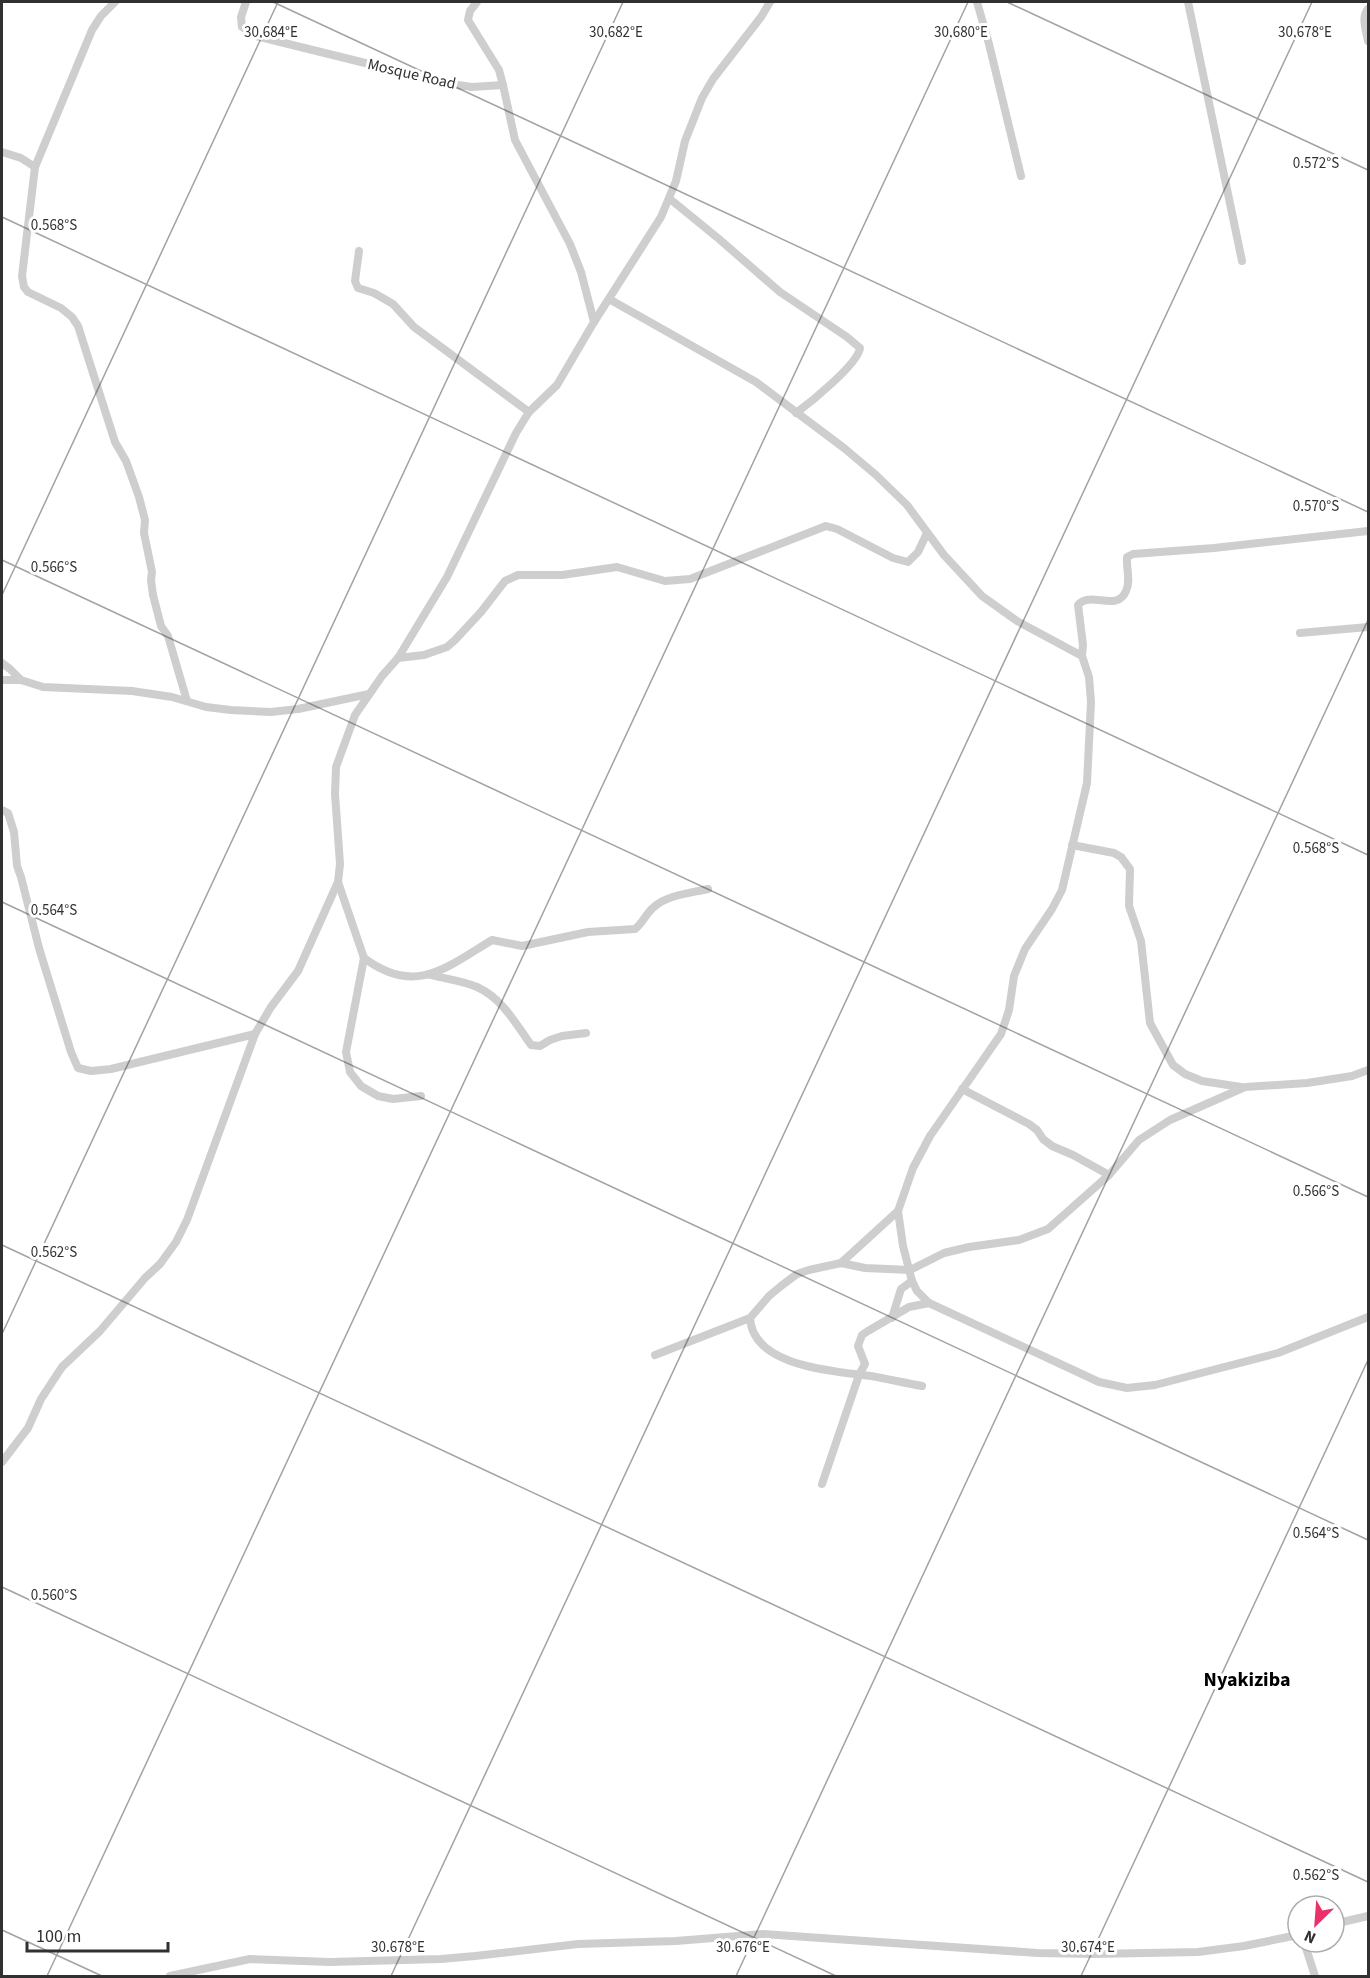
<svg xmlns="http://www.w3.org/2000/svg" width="1370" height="1978" font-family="'Source Sans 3',sans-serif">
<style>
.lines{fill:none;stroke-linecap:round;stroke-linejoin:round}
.street{stroke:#cecece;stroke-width:8}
.ticks{fill:none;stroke:#313131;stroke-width:1.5;stroke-opacity:0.45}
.labels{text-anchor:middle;stroke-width:6;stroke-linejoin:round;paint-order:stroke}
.street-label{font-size:16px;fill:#313131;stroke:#fff}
.quarter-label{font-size:20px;font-weight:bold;fill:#000;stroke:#fff}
.ticks-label{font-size:15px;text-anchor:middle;fill:#313131;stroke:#fff;stroke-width:6;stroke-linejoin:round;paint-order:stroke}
</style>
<rect width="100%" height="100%" fill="#fff"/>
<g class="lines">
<g class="street">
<polyline points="115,2 101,16 92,30 35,167 22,276 24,287 28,292 61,308 72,317 78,326 115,442 126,461 139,497 145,520 144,533 152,572 151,580 153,595 161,626 168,636 187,701"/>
<polyline points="246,2 241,17 242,27 256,36 450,84 472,87 503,85 515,140 570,244 581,272 594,322"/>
<polyline points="477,2 470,11 468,20 499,70 503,85"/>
<polyline points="977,2 989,44 1021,176"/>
<polyline points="1188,2 1242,261"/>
<path d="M1368,9C1361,17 1366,30 1368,41"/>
<polyline points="2,152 21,158 35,167"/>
<path d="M670,199L719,239L780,292L847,337L860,348C858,364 811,402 796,413"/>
<polyline points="359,251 355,281 358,288 374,293 393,304 414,327 529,412"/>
<polyline points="609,299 756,382 844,448 876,475 907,505 944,555 982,596 1017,621 1082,656 1089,677 1091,702 1087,783 1062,890 1052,909 1025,949 1014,976 1009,1010 1001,1034 930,1136 913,1168 898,1211 903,1246 912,1281 917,1291 929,1303 1099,1382 1127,1388 1155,1385 1278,1353 1368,1317"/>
<polyline points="1300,633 1368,627"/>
<path d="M1082,656L1083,645L1078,605C1090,590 1117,613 1126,591C1131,581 1126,568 1127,557L1133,554L1214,548L1368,531"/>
<polyline points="398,658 424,655 447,647 455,640 481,612 505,581 518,575 562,575 617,567 665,581 690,579 826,526 837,529 893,558 908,562 918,552 927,533"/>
<polyline points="2,663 10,669 21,680"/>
<polyline points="2,680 21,680 43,687 132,691 172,697 206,707 231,710 271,712 298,709 369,694"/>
<polyline points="2,810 8,813 14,832 17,866 21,877 39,948 71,1052 78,1068 91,1071 111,1069 255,1034"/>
<polyline points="1072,845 1114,853 1121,857 1130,869 1129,906 1141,941 1150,1023 1173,1065 1185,1074 1202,1081 1241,1087"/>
<polyline points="338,882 364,958 346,1052 350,1072 361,1086 378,1096 393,1099 421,1096"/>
<path d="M364,958C415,996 446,968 492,940L522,946L588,932L635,929C643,923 646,913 654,907C667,895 691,893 708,889"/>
<path d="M431,975C446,979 463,981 477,987C502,998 516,1024 531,1045L540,1046L550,1040L562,1036L586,1033"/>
<polyline points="962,1089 1029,1124 1037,1130 1043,1139 1052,1146 1073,1155 1109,1175"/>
<polyline points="841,1263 898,1211"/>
<path d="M750,1318C753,1367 834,1371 871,1376C888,1379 905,1383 922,1386"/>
<polyline points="892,1318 901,1289 912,1281"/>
<polyline points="655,1355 750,1318 769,1296 781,1286 797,1274 809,1270 841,1263 865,1268 910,1270 944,1253 969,1247 1019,1240 1048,1229 1109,1175 1139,1140 1170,1120 1245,1087 1307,1083 1352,1076 1368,1070"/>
<polyline points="2,1462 28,1428 41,1399 62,1367 100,1331 145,1278 160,1264 176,1242 187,1220 255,1034 271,1007 298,971 338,882 340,864 335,794 336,767 355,715 382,676 398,658 447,577 516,433 529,412 557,385 594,322 661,217 676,181 685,141 702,98 713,79 761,17 770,2"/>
<polyline points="822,1484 859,1375 865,1364 858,1346 862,1335 868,1331 909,1307 929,1303"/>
<polyline points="1334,1924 1368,1916"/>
<polyline points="1304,1942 1315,1976"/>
<polyline points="170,1976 250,1959 330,1962 441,1959 475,1956 578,1944 676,1941 763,1934 1038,1953 1093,1954 1198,1952 1244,1946 1298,1935"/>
</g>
</g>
<path class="ticks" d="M273,2L1368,512M1007,2L1368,170M2,217L1368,855M2,560L1368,1197M2,595L278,2M2,902L1368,1540M2,1245L1368,1882M2,1334L623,2M2,1587L836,1976M2,1930L102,1976M47,1976L968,2M391,1976L1312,2M736,1976L1368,620M1081,1976L1368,1360"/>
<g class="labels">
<g class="street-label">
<text transform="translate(412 73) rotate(13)" y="6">Mosque Road</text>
</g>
<g class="quarter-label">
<text x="1247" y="1686">Nyakiziba</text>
</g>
</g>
<g class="ticks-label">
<text x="271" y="37">30.684°E</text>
<text x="616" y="37">30.682°E</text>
<text x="961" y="37">30.680°E</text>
<text x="1305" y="37">30.678°E</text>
<text x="1316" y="168">0.572°S</text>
<text x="54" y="230">0.568°S</text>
<text x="1316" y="511">0.570°S</text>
<text x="54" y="572">0.566°S</text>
<text x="1316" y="853">0.568°S</text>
<text x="54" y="915">0.564°S</text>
<text x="1316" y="1196">0.566°S</text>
<text x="54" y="1257">0.562°S</text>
<text x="1316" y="1538">0.564°S</text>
<text x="54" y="1600">0.560°S</text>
<text x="1316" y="1880">0.562°S</text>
<text x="398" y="1952">30.678°E</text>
<text x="743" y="1952">30.676°E</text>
<text x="1088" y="1952">30.674°E</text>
</g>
<rect width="1370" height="1978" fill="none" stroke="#313131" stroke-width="6"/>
<g transform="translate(1316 1924) rotate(205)"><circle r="28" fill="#ffffff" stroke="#adadad" stroke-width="1.5"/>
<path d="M0-4.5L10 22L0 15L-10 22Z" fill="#ea316a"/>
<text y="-9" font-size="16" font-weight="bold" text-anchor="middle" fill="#313131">N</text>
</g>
<path d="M27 1942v9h141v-9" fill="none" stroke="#313131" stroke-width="3"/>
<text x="36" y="1942" font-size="18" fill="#313131" stroke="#ffffff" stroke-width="4.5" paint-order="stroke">100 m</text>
</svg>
